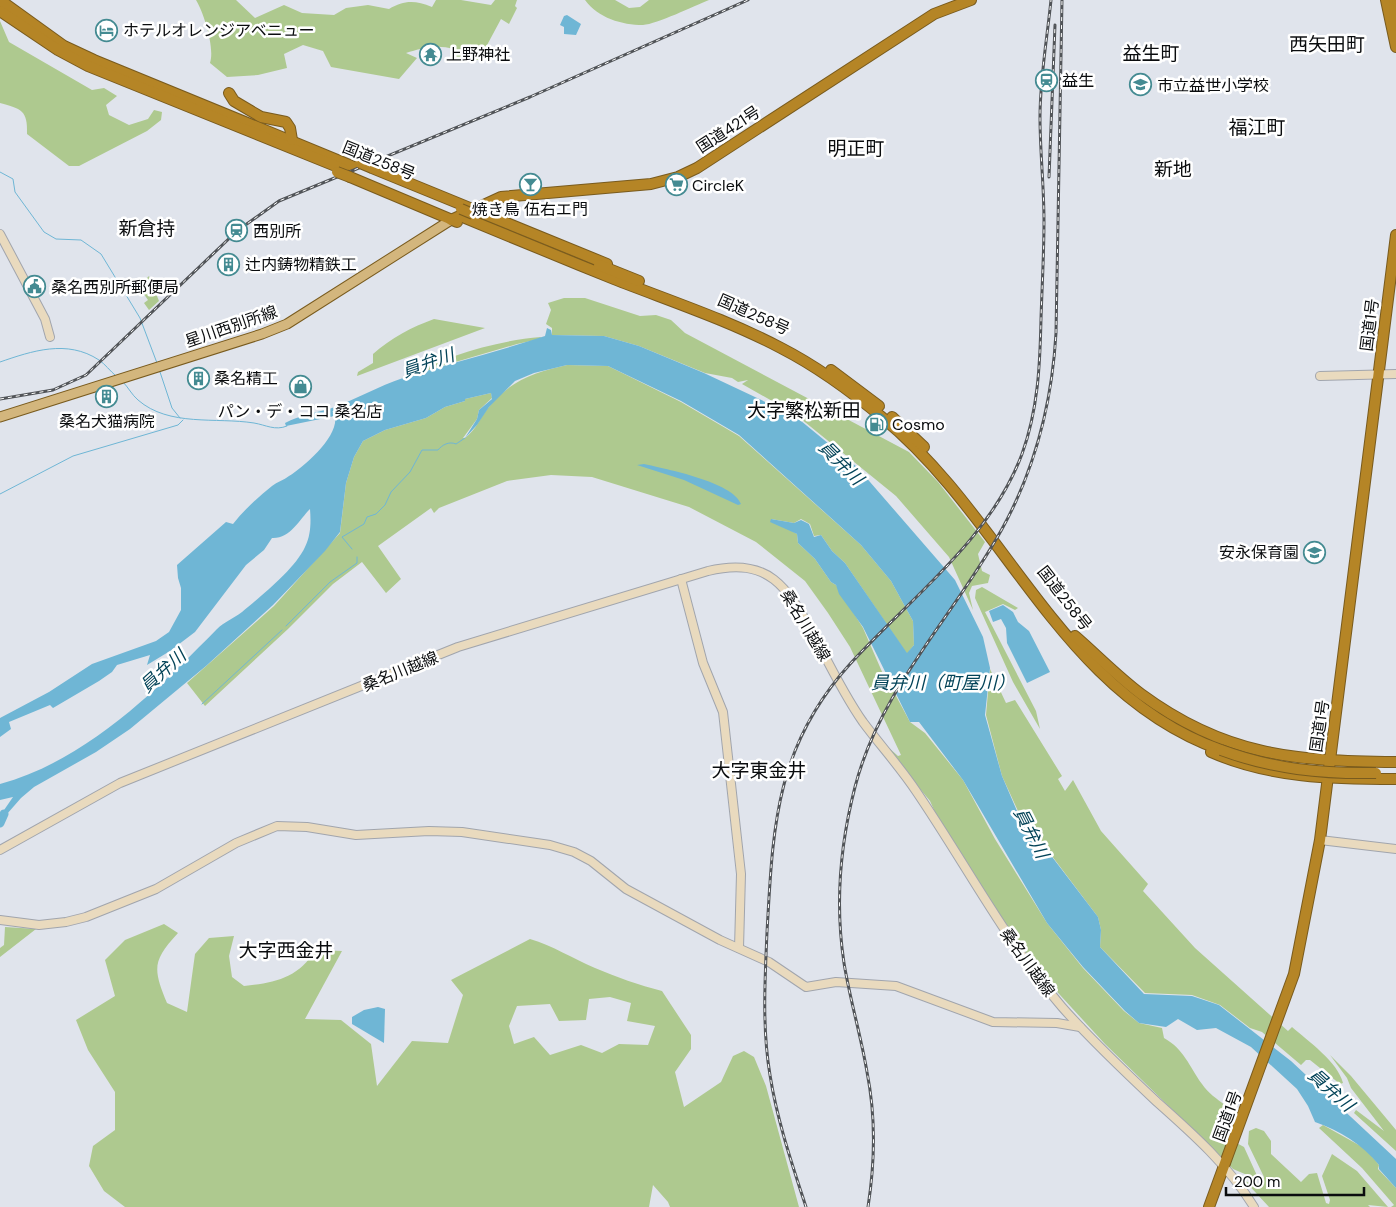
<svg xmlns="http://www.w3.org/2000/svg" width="1396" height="1207" font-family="'DM Sans','Noto Sans JP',sans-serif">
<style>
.green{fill:#aec98f;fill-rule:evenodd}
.water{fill:#6fb6d5}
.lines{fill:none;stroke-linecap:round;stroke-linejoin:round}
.stream{stroke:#6fb6d5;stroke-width:1}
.river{stroke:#6fb6d5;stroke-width:9}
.secondary-casing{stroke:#a1a5ad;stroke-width:10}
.primary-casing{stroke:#795b1e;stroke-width:11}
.highway-casing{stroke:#795b1e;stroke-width:12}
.secondary{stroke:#e9dabe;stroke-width:8}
.primary{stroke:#d3b67d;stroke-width:9}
.highway{stroke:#b58526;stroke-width:10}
.rail-casing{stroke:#515458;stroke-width:3}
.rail{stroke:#fff;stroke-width:1;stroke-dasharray:4;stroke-linecap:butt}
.highway-bridge-casing{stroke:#795b1e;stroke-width:12;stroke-linecap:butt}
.highway-bridge{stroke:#b58526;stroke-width:10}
.labels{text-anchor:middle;stroke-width:5;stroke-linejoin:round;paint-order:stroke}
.poi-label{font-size:16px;fill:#0a0c0e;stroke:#fff;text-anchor:start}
.street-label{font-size:16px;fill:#0a0c0e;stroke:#fff}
.water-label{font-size:18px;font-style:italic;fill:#034358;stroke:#fff}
.quarter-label{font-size:19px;fill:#0a0c0e;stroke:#fff}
</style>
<rect width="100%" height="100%" fill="#e0e4ec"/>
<g class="green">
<path d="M196,0H236L255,18L284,5L302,13L334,15L346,8L368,5L389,9C404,0 415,0 432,7L436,0H461L491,5L495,0H517L515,6L517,8L509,24L501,19L486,47L488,55L481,56L478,60L457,61L453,49C438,44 421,48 406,53L417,58L399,79L331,67L323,51L303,45L284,54L287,68L258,75L227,77L210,63C215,48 204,13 196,0Z"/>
<path d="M585,0H615L629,8L640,7L649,0H709C694,6 657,24 643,25C622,25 598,18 585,0Z"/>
<path d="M0,21L9,42L92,90L104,88L117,96L106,105L109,115L129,125L148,119L154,110L162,112L161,120L147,131L79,166H69L27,134C28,110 21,109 0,103Z"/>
<polygon points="149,276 159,301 149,310 144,303 148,300 139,287 146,282 145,280"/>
<polygon points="564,298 585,298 640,316 656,315 671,320 685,333 909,452 938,482 985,542 978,554 982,571 990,575 988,583 972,586 969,593 973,610 949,557 896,496 795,414 742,384 748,380 738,382 732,378 705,373 639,346 604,336 552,335 552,328 546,324 551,310 548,303"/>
<path d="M434,319L485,328L357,376L358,372L373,363V354C391,338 412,327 434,319Z"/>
<path d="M541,337L540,339L517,344L401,378C446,357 492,341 541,337Z"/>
<path d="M567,365L608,366L681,402L739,436L861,545L891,581L913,621L914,645L907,654L845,563L832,551L821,535L814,536L810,524L801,519L794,523L771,519L797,534L798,543L815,559L831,582L836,585L863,628L883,674L880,677L884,683L888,681L910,722L925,733L963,780L995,839L1047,923L1083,968L1124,1011L1139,1023L1162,1028L1164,1038C1184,1049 1189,1066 1202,1084C1208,1093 1217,1099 1225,1105L1226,1120L1222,1135L1244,1147L1259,1180L1233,1169L1105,1044L1038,971L1017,943L943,830L930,801L878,738L898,756L901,755L850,647L828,613L805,581L756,542L689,507L592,477L551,475L507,481L439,508L434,513L431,508L378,546L401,579L386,593L362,562L333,584L288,629L205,706L187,683L274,606L340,533L346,483L354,457L363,441L385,430L426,418L445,407L465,401V399L491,393L492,398L479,410L477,419L463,438H465C476,430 480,418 488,408C509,381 535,372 567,365Z"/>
<polygon points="982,587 1018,608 1015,610 1003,604 985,612 1036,711 1040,729 1013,682 975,598 976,590"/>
<path d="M990,669L1006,703L1015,700L1062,776L1058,779L1065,791L1073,780L1101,831L1148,884L1143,891L1195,948L1288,1031L1292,1027C1308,1041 1338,1062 1343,1083L1340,1084L1310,1060H1306L1301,1065L1262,1032L1250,1028L1220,1005L1192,995L1145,993L1100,947L1101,930L1098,917L1018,811L1002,776L986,715Z"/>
<path d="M164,924L178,933C152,961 153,969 167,1003L187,1012L195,954L209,938L234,936L229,956L232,977L244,986C274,983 299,978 315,950L342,951L305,1019L341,1020L371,1044L377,1086L412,1041L448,1043L463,995L451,980L530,939C553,946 572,958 595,968C616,977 639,985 662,991L691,1035V1049L675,1072L684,1107L721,1082L733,1056L744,1051L754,1057L766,1086L799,1207H670L668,1202L653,1185L649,1207H125L104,1191L89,1166L93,1146L115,1130V1092L88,1050L76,1020L115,996L105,960L125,940ZM610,997L631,1003L627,1021L655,1026L648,1045L619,1044L602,1053L581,1045L550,1055L534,1037L514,1044L509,1026L517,1006L550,1004L559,1021L586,1020L589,999Z"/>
<polygon points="5,927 36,929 0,957 0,948 4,945"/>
<polygon points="1330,1055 1351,1076 1396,1130 1396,1151 1354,1113 1356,1110 1384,1131 1351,1088 1347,1078"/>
<polygon points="1323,1125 1366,1149 1379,1165 1378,1169 1396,1188 1396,1207 1391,1207 1394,1205 1362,1168 1319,1128"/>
<polygon points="1256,1128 1264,1131 1271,1141 1271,1154 1301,1182 1309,1174 1317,1173 1326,1203 1329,1204 1330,1200 1322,1176 1332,1154 1357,1171 1388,1207 1368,1205 1370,1207 1269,1207 1244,1180 1254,1186 1261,1186 1264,1177 1248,1144 1249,1131"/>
</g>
<g class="water">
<polygon points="567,15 581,24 576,35 564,34 564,27 560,25 564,16"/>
<path d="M547,328L551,330L552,335L604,336L639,346L704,373L795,416L857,467L955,580L983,637L990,668L985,715L1002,776L1017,811L1098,917L1101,930L1100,947L1144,994L1192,996L1219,1005L1291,1061L1396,1159V1188L1379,1169V1165C1362,1144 1340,1131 1315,1122L1308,1106L1297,1089L1251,1047L1216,1028L1197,1030L1178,1019L1166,1027L1139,1023L1125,1011L1083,967L1047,923L963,780L919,722H910L863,627L839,594L836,585L831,582L815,559L798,543L797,534L770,522L771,519L794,523L801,520L809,524L814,537L821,535L832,551L845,563L907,653L914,645L913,621L891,581L861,545L739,435L681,401L608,366L567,365L534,373L515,381L489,407L477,425L465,438L477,419L479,410L492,399L491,393L465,399V401L445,407L426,418L385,430L363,441L354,457L346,483L340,532L325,551L273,605L206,666L130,729L96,752L34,787L21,798L7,814L2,813L13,797L0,800V784C85,761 157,690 217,629C224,622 234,618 242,612C261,596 295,569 305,547C311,535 311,522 310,509C299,520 290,539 272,538L264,550L246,565L195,632L170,651L147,665L150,655L117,665L112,672L99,681L53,708L50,705L9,722L11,729L0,737V718L49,692L92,664L156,641L169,632L181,610V588L178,578L177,565L226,522L233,524C244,510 258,497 272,486C277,482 284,480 289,476C305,466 339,436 335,416L286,426L285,423C300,415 316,413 332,408C356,399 379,386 403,378C450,363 500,351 545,336Z"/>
<path d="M644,464C666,469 733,482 741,504L738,505L684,480L637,465Z"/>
<polygon points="1003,605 1013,612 1018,622 1029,631 1050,672 1027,683 1007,643 1006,628 1001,619 993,622 989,611"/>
<polygon points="378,1007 385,1009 384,1043 352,1024 352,1017 364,1010"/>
</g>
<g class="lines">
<g class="stream">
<polyline points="0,172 13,179 15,192 44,232 56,239 81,240 101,254 140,318 157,363"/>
<path d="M0,362C32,351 67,339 99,360C105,364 110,371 116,376"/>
<polyline points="160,372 172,408 180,418"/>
<path d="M123,382C128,387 132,395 138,400C169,427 216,417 254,423C266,425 275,431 287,426"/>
<polyline points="0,494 73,456 178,425 183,420"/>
<path d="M352,549L342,537L364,524L367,517L376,514L385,505L391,492L410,472L422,450H438C442,445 449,441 456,444L465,438"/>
<polyline points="286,626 330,582 357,563 357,557"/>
<polyline points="202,704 282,630"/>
</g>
<polyline class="river" points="0,823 4,814"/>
<defs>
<g id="secondary">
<polyline points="0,234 45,319 50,337"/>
<polyline points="1320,376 1396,374"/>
<polyline points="681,579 703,663 723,712 741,874 739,948"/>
<polyline points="1320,840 1396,849"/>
<path d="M0,850L120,783L458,647L708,571C769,556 787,587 814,635C829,664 844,695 863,722C880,745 900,767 916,791C965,863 1005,940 1062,1007C1091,1040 1125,1072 1157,1102C1193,1134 1229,1166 1254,1207"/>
<polyline points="0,920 39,925 66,922 86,917 156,889 236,843 277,826 307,827 356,835 429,831 462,832 550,845 574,852 591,861 626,889 720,940 769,962 806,987 836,982 896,986 993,1022 1057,1023 1080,1027"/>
</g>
<polyline id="primary" points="0,417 262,334 287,324 451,220"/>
<g id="highway">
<polyline points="0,0 64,46 94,60 352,166"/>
<polyline points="1386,0 1396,47"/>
<polyline points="0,11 58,50 88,66 343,169"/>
<polyline points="1393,26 1395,20 1394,0"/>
<polyline points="229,93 234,101 261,117 286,122 290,128 292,140"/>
<polyline points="372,168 607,264"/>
<polyline points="350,177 457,222"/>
<path d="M465,218C514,238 564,259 614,279C670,301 728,320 781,348C818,367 852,392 883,418C1007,520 1061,693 1221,750"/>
<polyline points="451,220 501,197 651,184 678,177 697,168 934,14 971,0"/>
<polyline points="599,265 639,281"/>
<polyline points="831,370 879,406"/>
<polyline points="892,417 924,447"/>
<path d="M1075,636C1097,655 1117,676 1141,694C1225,756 1295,761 1396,762"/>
<path d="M1211,752C1270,778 1332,779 1396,779"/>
<polyline points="1209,1207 1294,974 1320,840 1396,235"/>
</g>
</defs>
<use href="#secondary" class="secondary-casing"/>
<use href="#primary" class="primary-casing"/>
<use href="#highway" class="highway-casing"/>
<use href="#secondary" class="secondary"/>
<use href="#primary" class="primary"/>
<use href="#highway" class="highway"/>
<defs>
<g id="rail">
<polyline points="1049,177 1055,25"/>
<polyline points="0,399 53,390 86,375 237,231 279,201 530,97 748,0"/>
<path d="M806,1207C792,1164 777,1120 770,1075C762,1028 765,979 767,932C773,827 775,747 850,664C910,598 990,540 1022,454C1038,410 1040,365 1041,319C1042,286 1044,254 1044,221C1044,186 1040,152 1040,117C1040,78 1047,39 1051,0"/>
<path d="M868,1207C875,1162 876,1117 867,1072C861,1036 850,1000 844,963C835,904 840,845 855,787C880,689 954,616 1002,529C1036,467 1052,403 1056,333L1062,0"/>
</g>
</defs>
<use href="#rail" class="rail-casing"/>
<use href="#rail" class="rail"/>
<defs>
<g id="highway-bridge">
<polyline points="360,163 372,168"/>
<polyline points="337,172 350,177"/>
<polyline points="461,209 473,214"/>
<path d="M1221,750C1272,769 1322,774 1376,773"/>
</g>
</defs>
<use href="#highway-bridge" class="highway-bridge-casing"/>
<use href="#highway-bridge" class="highway-bridge"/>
</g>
<defs>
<symbol id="hotel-ring" viewBox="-11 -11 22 22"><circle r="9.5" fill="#fff" stroke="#448b92" stroke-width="1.5"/><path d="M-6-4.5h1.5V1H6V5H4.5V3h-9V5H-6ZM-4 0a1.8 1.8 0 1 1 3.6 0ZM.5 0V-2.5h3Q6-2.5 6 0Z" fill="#448b92"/></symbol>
<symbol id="temple-ring" viewBox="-11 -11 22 22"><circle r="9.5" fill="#fff" stroke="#448b92" stroke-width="1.5"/><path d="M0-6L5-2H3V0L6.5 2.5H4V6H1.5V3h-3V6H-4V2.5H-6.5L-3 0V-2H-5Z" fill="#448b92"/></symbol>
<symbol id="station-ring" viewBox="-11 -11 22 22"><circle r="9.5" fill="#fff" stroke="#448b92" stroke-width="1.5"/><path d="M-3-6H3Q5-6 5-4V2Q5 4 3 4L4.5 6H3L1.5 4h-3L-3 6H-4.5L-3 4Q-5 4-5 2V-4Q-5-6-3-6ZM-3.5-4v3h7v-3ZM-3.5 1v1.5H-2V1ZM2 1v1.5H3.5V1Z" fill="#448b92"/></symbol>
<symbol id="school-ring" viewBox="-11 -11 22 22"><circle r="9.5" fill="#fff" stroke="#448b92" stroke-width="1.5"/><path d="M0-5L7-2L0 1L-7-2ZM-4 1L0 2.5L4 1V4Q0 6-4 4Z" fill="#448b92"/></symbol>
<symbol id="bar-ring" viewBox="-11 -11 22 22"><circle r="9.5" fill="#fff" stroke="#448b92" stroke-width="1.5"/><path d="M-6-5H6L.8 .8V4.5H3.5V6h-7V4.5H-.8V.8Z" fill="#448b92"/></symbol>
<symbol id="supermarket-ring" viewBox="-11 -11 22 22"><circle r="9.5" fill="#fff" stroke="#448b92" stroke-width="1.5"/><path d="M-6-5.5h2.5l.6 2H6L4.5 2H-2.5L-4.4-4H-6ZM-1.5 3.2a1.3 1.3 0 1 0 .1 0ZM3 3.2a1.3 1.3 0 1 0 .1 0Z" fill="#448b92"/></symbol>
<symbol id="building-ring" viewBox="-11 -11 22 22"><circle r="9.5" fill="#fff" stroke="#448b92" stroke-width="1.5"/><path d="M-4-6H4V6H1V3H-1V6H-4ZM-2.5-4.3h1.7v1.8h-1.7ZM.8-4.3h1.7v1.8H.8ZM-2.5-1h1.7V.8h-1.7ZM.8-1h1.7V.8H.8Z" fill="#448b92"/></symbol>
<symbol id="civic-ring" viewBox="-11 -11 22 22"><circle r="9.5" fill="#fff" stroke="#448b92" stroke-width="1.5"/><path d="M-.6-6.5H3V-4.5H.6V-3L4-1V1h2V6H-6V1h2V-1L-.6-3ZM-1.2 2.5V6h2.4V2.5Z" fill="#448b92"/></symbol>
<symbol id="shop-ring" viewBox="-11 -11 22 22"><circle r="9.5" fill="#fff" stroke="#448b92" stroke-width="1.5"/><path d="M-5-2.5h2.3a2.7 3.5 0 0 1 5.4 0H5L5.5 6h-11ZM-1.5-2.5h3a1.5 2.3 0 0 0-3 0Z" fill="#448b92"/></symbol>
<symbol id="fuel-ring" viewBox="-11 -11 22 22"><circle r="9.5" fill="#fff" stroke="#448b92" stroke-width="1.5"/><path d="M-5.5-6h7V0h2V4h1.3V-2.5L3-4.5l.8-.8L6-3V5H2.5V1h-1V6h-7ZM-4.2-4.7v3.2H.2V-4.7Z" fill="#448b92"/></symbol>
</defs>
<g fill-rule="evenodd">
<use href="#hotel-ring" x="94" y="18" width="25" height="25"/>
<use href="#temple-ring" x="418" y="42" width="25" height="25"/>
<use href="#station-ring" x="1034" y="68" width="25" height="25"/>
<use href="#school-ring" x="1128" y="72" width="25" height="25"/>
<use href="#bar-ring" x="518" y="172" width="25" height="25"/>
<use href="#supermarket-ring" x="664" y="172" width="25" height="25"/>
<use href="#station-ring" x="224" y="218" width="25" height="25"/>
<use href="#building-ring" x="216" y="252" width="25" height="25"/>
<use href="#civic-ring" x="22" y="274" width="25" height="25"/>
<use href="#building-ring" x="186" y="366" width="25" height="25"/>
<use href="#shop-ring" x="288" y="374" width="25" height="25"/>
<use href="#building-ring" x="94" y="384" width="25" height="25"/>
<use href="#fuel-ring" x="864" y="412" width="25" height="25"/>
<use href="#school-ring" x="1302" y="540" width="25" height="25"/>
</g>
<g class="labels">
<g class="poi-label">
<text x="123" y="36">ホテルオレンジアベニュー</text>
<text x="446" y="60">上野神社</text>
<text x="1062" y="86">益生</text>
<text x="1157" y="91">市立益世小学校</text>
<text x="692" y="191">CircleK</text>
<text x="530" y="215" text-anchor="middle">焼き鳥 伍右エ門</text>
<text x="253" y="237">西別所</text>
<text x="245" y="270">辻内鋳物精鉄工</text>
<text x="51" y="293">桑名西別所郵便局</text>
<text x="214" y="384">桑名精工</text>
<text x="300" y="417" text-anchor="middle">パン・デ・ココ 桑名店</text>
<text x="107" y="427" text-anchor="middle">桑名犬猫病院</text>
<text x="892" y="430">Cosmo</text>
<text x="1299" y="558" text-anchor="end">安永保育園</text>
</g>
<g class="street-label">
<text transform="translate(728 129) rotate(-33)" y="6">国道421号</text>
<text transform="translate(379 160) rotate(22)" y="6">国道258号</text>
<text transform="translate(754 314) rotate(24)" y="6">国道258号</text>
<text transform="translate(1369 325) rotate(-83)" y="6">国道1号</text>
<text transform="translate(231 326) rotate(-19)" y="6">星川西別所線</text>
<text transform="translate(1065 598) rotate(52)" y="6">国道258号</text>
<text transform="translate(806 625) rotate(59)" y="6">桑名川越線</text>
<text transform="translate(400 671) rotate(-22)" y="6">桑名川越線</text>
<text transform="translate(1319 726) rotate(-82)" y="6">国道1号</text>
<text transform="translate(1028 962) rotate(54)" y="6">桑名川越線</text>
<text transform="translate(1227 1116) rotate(-70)" y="6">国道1号</text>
</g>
<g class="water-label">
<text transform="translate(428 363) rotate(-19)" y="6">員弁川</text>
<text transform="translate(841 463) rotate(45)" y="6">員弁川</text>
<text transform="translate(163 671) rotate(-42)" y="6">員弁川</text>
<text x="943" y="689">員弁川（町屋川）</text>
<text transform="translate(1031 833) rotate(63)" y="6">員弁川</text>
<text transform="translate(1331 1090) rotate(42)" y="6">員弁川</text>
</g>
<g class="quarter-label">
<text x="1327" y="51">西矢田町</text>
<text x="1151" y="60">益生町</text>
<text x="1257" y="134">福江町</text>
<text x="856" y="155">明正町</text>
<text x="1173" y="176">新地</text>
<text x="147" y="235">新倉持</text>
<text x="804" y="417">大字繁松新田</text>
<text x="759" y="777">大字東金井</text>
<text x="286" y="957">大字西金井</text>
</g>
</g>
<path d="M1226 1187v8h138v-8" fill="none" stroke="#0a0c0e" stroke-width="2.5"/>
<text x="1234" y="1187" font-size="15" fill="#0a0c0e" stroke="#ffffff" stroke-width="4" paint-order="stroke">200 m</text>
</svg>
